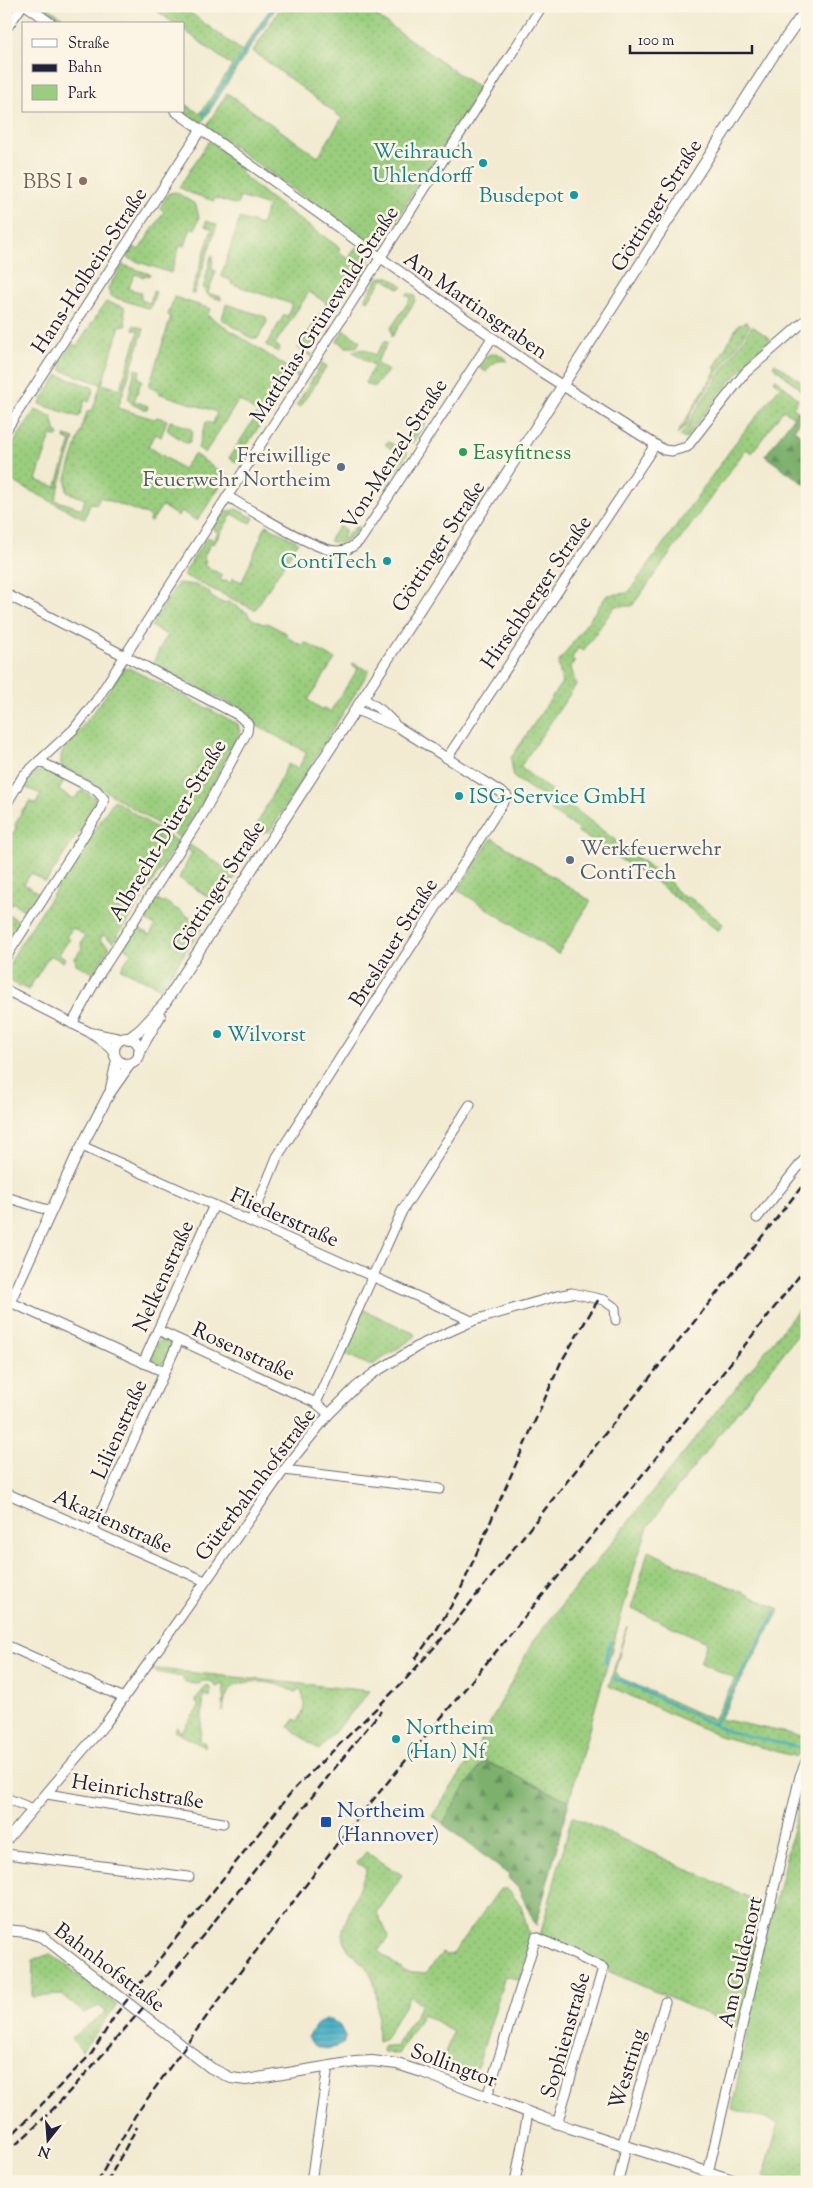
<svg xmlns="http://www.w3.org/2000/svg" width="813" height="2188" font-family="'Sorts Mill Goudy',serif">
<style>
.green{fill:url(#green-dots);stroke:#5e785c}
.forest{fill:url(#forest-firs);stroke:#4e6954}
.water{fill:url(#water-rules);stroke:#346880}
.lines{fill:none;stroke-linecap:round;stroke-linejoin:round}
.stream{stroke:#46afc4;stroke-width:2.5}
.minor-casing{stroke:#6b6870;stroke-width:11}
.major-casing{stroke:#6b6870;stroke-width:12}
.minor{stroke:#fff;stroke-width:9}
.major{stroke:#fff;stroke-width:10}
.rail{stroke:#22223b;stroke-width:2.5;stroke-dasharray:8 4;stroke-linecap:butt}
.culture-dot{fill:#0f9aa8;stroke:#fcf5e5;stroke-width:2}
.education-dot{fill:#8d6e63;stroke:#fcf5e5;stroke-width:2}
.leisure-dot{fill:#2e9e5b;stroke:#fcf5e5;stroke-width:2}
.service-dot{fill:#5c6f8a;stroke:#fcf5e5;stroke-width:2}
.transit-dot{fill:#1a4fb4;stroke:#fcf5e5;stroke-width:2}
.labels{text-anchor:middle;stroke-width:5;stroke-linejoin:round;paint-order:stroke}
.culture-label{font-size:21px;fill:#0d838f;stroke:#fcf5e5;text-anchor:end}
.education-label{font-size:21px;fill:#785e54;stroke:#fcf5e5;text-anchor:end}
.street-label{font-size:21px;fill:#22223b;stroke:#fcf5e5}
.leisure-label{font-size:21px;fill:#27864d;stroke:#fcf5e5;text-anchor:start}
.service-label{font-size:21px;fill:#4e5e75;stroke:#fcf5e5;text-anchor:end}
.transit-label{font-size:21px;fill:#164399;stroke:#fcf5e5;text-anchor:start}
</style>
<defs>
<pattern id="green-dots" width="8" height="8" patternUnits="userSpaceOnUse" patternTransform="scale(1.25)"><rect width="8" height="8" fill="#9acd7d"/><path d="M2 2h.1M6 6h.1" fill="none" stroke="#84b06d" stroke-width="1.8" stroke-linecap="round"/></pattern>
<pattern id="forest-firs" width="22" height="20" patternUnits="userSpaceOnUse" patternTransform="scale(1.25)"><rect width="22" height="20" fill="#7bb06c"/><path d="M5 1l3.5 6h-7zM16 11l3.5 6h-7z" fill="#648f5a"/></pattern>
<pattern id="water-rules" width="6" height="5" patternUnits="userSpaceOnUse" patternTransform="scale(1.25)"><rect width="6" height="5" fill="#46afc4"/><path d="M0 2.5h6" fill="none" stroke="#3a8ea0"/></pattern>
</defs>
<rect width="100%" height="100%" fill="#fcf5e5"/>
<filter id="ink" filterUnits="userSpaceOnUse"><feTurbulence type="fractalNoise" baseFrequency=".02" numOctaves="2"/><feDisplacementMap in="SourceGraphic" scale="10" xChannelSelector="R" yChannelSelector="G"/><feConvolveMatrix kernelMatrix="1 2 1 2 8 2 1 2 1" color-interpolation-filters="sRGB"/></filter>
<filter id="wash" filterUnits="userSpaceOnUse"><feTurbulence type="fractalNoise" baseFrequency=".0096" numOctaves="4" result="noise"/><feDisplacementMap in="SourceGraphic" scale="20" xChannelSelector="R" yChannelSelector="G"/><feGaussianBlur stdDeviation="1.12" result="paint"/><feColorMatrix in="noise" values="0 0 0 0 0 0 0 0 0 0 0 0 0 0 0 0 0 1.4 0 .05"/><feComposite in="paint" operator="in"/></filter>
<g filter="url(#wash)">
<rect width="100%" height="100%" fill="#f2ebd1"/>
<g class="green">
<polygon points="37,6 46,6 71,24 61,24"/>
<polygon points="150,6 181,6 242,51 272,6 277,6 201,124 183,111 184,103 200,114 232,66 184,30 184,24 175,24"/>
<polygon points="282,6 362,6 480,89 386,235 379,241 368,243 206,127 227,93 318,157 342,118 253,51"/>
<polygon points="209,141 244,167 240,173 270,198 340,248 338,251 348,259 357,246 368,257 368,268 361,280 355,277 307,351 313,355 312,357 298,348 327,303 309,292 275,344 280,348 278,352 266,345 284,315 288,316 292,304 235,285 231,284 232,281 221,276 240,218 261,225 268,206 240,197 237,205 215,198 214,201 190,193 179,187"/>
<polygon points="176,192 196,205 199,218 195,229 191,228 185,246 180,245 171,273 127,258 134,247 139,250 164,212 160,208 169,193"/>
<polygon points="206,221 217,225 194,294 191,293 212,229 205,226"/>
<polygon points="211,256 213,256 212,261 213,262 211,269 216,271 208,293 221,297 221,300 209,296 203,289"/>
<polygon points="123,265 150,274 149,276 144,275 144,277 135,274 128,289 141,292 141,300 150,303 153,291 156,292 150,309 110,296 108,288"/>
<polygon points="381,277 389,277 403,286 400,289 383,279 368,301 365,299 378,278"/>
<polygon points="408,293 415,296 415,301 392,337 391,328 411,298 406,295"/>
<polygon points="174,297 211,309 207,315 301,376 299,378 293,374 245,448 238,463 229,458 258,413 239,400 205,453 198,448 206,422 213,424 217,412 158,393 158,390 149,386 171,317 168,315"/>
<polygon points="106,302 124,307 126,326 120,325 102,384 120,389 139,331 133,329 134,325 144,329 118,408 154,419 157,417 167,420 161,437 156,434 148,446 183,469 194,454 227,476 197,521 181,511 178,516 162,506 151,522 149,521 150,516 100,497 97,504 90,503 85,519 6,478 6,451 8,452 35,410 52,416 56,433 59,434 58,437 51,435 36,480 56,487 71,441 64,439 65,436 74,439 55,500 82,509 85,499 67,492 66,478 87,412 93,409 101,384 61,370 63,367 59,364 73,344 77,346"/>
<polygon points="226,304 266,317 267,322 258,338 251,338 222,319"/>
<polygon points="746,322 750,325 691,413 686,426 677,434 716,370 714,368 738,325"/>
<polygon points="752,326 771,339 724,388 685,439 680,436 687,428 693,415"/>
<polygon points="344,330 360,341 357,347 346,347 337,341"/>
<polygon points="385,341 388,343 376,363 388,371 374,387 365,383 374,366 352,351 364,349 375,355"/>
<path d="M497,353L507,360V361C497,359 491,364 486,372L480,368L488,355Z"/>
<polygon points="322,363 327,366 300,407 296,406"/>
<polygon points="775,363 807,386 807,398 797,386 773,366"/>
<polygon points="135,369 140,370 138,378 142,380 134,401 148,406 147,410 133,405 128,400"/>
<polygon points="58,375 92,387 94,389 89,402 85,400 79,417 39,404"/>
<polygon points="776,379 796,397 798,400 793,408 798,411 794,417 783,410 752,453 746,449 632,606 615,606 583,651 578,648 572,658 575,661 571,667 576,685 520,767 671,883 675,890 686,898 688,896 723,924 718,931 656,882 578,832 579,830 551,811 553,809 551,808 553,803 513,777 511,758 562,682 558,663 607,595 628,593 739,438 780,387 774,381"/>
<polygon points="432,403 436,407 412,443 403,440 407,433 411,435"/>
<polygon points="170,421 190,428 193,432 190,442 186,443 167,430"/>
<polygon points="388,442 406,451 407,454 382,491 379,489 394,464 392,462 401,452 394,447 392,450 385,444"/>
<polygon points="236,509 254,518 251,523 232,514 214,544 211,543 203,558 206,560 204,565 222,575 220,579 225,582 226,580 230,583 233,578 242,582 266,525 298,542 255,610 183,575 207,537 214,540 218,532 212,528 221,514"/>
<path d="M339,526L346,531L342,538L344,539L356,526L359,528C352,539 342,546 329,541Z"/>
<polygon points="178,583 196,585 209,592 211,597 223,603 228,602 248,613 249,617 263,624 267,623 286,633 287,637 301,645 306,643 335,659 308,700 323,710 324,708 330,712 358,669 352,665 353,663 369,671 270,831 251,836 288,764 298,769 307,752 257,726 249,714 152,664 167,635 151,626"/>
<polygon points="129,668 238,724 240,733 199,809 180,838 93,783 61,766 61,755 64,749 97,708 122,670"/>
<polygon points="44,770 64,780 59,791 74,799 82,790 95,798 97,805 46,882 31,873 24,884 39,893 27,912 12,902 6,911 6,831 14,834 16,826 15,825 23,809 25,810 29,801 36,804 41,794 24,787 34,773"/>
<polygon points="114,800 178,842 114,942 103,935 100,940 110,947 93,973 76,964 75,958 82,948 81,943 85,936 73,928 66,937 70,939 59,954 65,958 63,962 50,955 28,990 8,980 6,971 18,948"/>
<polygon points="492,838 591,901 558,954 458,890"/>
<polygon points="190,845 234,874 235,877 218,903 179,878 192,853 187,849"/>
<polygon points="155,898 162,903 164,901 203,926 161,988 121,969 131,953 124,947 137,927 150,935 155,926 142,918"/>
<polygon points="6,913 21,922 7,944 6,944"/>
<polygon points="807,1299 807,1323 666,1502 648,1527 637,1559 569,1801 485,1761 443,1823 432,1816 473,1755 533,1641"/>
<polygon points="362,1309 415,1334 415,1337 371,1366 343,1353"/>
<polygon points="160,1338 172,1344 162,1366 150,1361"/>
<polygon points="648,1551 780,1609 720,1719 807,1737 807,1741 797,1757 719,1736 609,1686 627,1626 615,1670 619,1677 713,1720 735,1679 700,1663 707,1642 632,1609"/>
<path d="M157,1669L370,1691L319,1750L289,1727L295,1719L298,1721C305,1711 306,1701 301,1690L294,1692C281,1682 242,1676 230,1690C225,1696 224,1705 223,1712L224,1684L216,1687L211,1681H202L199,1684L185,1683L182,1677L155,1672Z"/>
<polygon points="207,1685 211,1689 210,1697 204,1694 200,1740 205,1743 205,1747 174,1731 177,1727 181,1732 199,1707 195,1700"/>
<polygon points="807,1769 807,2182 779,2182 763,2177 779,2123 732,2109 747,2032 606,1970 607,1966 540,1936 572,1816 774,1909"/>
<path d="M366,1852L402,1875L377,1913L389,1937L378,1951L404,1971L426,1973L442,1953L446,1955L453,1954L500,1889H507L521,1905L531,1943L520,1980L505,1976L474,2079L440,2068L453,2031L423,2014L398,2054L383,2052L384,2046L395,2047L422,2004L410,1996L384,2040L378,2042C377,2026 379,1993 373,1979C364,1956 342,1958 343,1928L366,1871L365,1868L357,1863Z"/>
<polygon points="50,1954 61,1961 117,2005 82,2051 71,2038 106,2012 99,2006 84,2013 62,1995 32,1997 33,1960"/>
</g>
<g class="forest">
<polygon points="798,411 804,416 794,430 807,439 807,486 765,456"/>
<polygon points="484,1761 569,1801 536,1926 518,1888 508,1878 509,1875 443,1824 461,1793"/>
</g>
<path class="water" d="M325,2019H331L340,2026L346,2038L344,2043C332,2051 315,2052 308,2037L316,2025Z"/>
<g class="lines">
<g class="stream">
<polyline points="203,116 274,6"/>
<polyline points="607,1663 605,1661 611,1641"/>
<polyline points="614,1676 616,1681 620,1680 727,1731 801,1748"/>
<polyline points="714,1725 776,1611"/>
</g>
</g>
</g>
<g filter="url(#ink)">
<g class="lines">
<defs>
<g id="minor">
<polyline points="27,6 52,24"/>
<polyline points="6,29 22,6"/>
<polyline points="175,111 538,370 664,450 672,451 687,447 745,373 807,319"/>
<polyline points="6,430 201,129"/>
<path d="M227,496C249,509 315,551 337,551C348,551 354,546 361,539L492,338"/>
<polyline points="6,594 238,715 248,724 247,732 203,814 97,978 72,1024"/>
<polyline points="363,698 381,710 394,723"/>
<polyline points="447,758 655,445"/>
<polyline points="6,805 23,776 74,729 96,701 542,6"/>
<polyline points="6,957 101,809 104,799 96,790 39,761"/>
<polyline points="6,990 89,1032 109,1046 114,1052"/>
<polyline points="93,1033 122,1039"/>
<polyline points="82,1146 472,1321"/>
<polyline points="6,1197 51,1211"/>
<polyline points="757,1218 807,1156"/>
<polyline points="251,1221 277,1157 507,796 398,727 356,710"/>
<polyline points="10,1302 164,1372"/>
<polyline points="158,1330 316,1403"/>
<polyline points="143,1363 214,1205"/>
<polyline points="329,1414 316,1403 402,1211 470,1105"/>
<polyline points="284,1470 440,1489"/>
<polyline points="6,1493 205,1581"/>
<polyline points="92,1532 179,1340"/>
<polyline points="6,1645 124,1698"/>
<polyline points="47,1794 223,1823"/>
<polyline points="6,1798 33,1809"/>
<polyline points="6,1841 106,1723 284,1470 329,1414 357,1386 374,1373 420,1345 475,1320 557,1296 572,1293 604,1300 615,1308 616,1320"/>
<polyline points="6,1854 189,1877"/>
<polyline points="487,2097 536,1937 603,1968 557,2124"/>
<polyline points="622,2146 665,2002"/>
<polyline points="708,2173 800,1776 807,1759"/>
<polyline points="311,2182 328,2067"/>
<polyline points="515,2182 528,2113"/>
<polyline points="618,2182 626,2147"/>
</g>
<g id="major">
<circle cx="127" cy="1051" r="13"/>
<polyline points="128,1039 141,1029 165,1003 363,698 773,56 807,8"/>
<polyline points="139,1052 160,1016"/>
<polyline points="111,1088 117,1060"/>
<polyline points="6,1310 76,1157 109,1094 130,1064"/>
<polyline points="6,1930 26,1932 43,1937 211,2068 231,2078 246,2080 355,2062 372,2061 397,2064 422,2072 570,2128 739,2182"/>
</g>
</defs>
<use href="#minor" class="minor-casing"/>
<use href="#major" class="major-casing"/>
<use href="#minor" class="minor"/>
<use href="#major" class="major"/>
<g class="rail">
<polyline points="415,1659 437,1629 459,1593 561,1362 600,1297"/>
<polyline points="6,2141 92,2053 116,2014 293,1790 405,1680 440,1641 807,1180"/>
<path d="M6,2153C52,2114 90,2069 129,2024C217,1923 296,1814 381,1711"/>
<polyline points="97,2182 135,2116 201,2024 339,1841 648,1468 807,1266"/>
<polyline points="107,2182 137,2127"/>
</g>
</g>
</g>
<g class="culture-dot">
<circle cx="483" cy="163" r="5"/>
<circle cx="574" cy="195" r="5"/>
<circle cx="387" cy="561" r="5"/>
<circle cx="459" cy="796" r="5"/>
<circle cx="217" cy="1034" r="5"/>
<circle cx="396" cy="1739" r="5"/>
</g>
<circle class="education-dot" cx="83" cy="181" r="5"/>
<circle class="leisure-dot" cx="463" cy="452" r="5"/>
<g class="service-dot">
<circle cx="341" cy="467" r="5"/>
<circle cx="570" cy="860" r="5"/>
</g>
<rect class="transit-dot" x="320" y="1816" width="12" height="12" rx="2.5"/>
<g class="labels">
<g class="culture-label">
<text x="473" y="158">Weihrauch<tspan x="473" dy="24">Uhlendorff</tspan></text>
<text x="564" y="202">Busdepot</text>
<text x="377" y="568">ContiTech</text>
<text x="469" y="803" text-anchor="start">ISG-Service GmbH</text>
<text x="227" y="1041" text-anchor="start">Wilvorst</text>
<text x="406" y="1734" text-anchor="start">Northeim<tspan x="406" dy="24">(Han) Nf</tspan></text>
</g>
<g class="education-label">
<text x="73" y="188">BBS I</text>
</g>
<g class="street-label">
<text transform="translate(656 205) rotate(-58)" y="7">Göttinger Straße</text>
<text transform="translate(89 270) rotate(-57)" y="7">Hans-Holbein-Straße</text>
<text transform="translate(476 305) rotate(35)" y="7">Am Martinsgraben</text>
<text transform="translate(324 314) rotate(-57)" y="7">Matthias-Grünewald-Straße</text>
<text transform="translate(394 454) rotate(-57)" y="7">Von-Menzel-Straße</text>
<text transform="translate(438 546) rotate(-57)" y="7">Göttinger Straße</text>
<text transform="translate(536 592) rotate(-56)" y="7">Hirschberger Straße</text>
<text transform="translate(167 830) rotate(-59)" y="7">Albrecht-Dürer-Straße</text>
<text transform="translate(218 886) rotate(-57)" y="7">Göttinger Straße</text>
<text transform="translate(393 942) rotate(-58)" y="7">Breslauer Straße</text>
<text transform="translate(285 1217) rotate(24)" y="7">Fliederstraße</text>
<text transform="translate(163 1276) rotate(-66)" y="7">Nelkenstraße</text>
<text transform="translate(244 1351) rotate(25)" y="7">Rosenstraße</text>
<text transform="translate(119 1429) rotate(-66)" y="7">Lilienstraße</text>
<text transform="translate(255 1484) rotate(-53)" y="7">Güterbahnhofstraße</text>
<text transform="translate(113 1521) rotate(24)" y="7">Akazienstraße</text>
<text transform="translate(138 1791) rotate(9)" y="7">Heinrichstraße</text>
<text transform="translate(740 1962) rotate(-77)" y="7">Am Guldenort</text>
<text transform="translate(110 1967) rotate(37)" y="7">Bahnhofstraße</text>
<text transform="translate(565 2035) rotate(-74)" y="7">Sophienstraße</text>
<text transform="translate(454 2065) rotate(20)" y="7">Sollingtor</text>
<text transform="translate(627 2069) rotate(-73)" y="7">Westring</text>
</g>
<g class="leisure-label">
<text x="473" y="459">Easyfitness</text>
</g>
<g class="service-label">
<text x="331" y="462">Freiwillige<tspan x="331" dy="24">Feuerwehr Northeim</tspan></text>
<text x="580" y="855" text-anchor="start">Werkfeuerwehr<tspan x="580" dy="24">ContiTech</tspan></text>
</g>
<g class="transit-label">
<text x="337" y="1817">Northeim<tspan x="337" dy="24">(Hannover)</tspan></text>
</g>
</g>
<rect width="813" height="2188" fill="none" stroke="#fcf5e5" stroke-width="25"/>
<rect x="22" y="22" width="162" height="90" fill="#fcf5e5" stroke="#a5a1a1"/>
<rect x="32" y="39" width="25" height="8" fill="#ffffff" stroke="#a5a1a1"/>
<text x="68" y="48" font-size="15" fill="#22223b">Straße</text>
<rect x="32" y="64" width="25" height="8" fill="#22223b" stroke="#a5a1a1"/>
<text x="68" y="72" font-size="15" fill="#22223b">Bahn</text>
<rect x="32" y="85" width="25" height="15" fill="#9acd7d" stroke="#a5a1a1"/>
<text x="68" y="98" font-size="15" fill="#22223b">Park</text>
<g transform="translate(48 2140) rotate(197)" stroke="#fcf5e5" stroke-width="4" paint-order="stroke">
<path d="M0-4L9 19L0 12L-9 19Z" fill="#22223b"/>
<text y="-8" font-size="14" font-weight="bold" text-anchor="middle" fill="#22223b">N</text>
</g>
<path d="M630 45v8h122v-8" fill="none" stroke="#22223b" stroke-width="2.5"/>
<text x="638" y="45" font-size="15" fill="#22223b" stroke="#fcf5e5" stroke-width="4" paint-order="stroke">100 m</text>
</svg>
